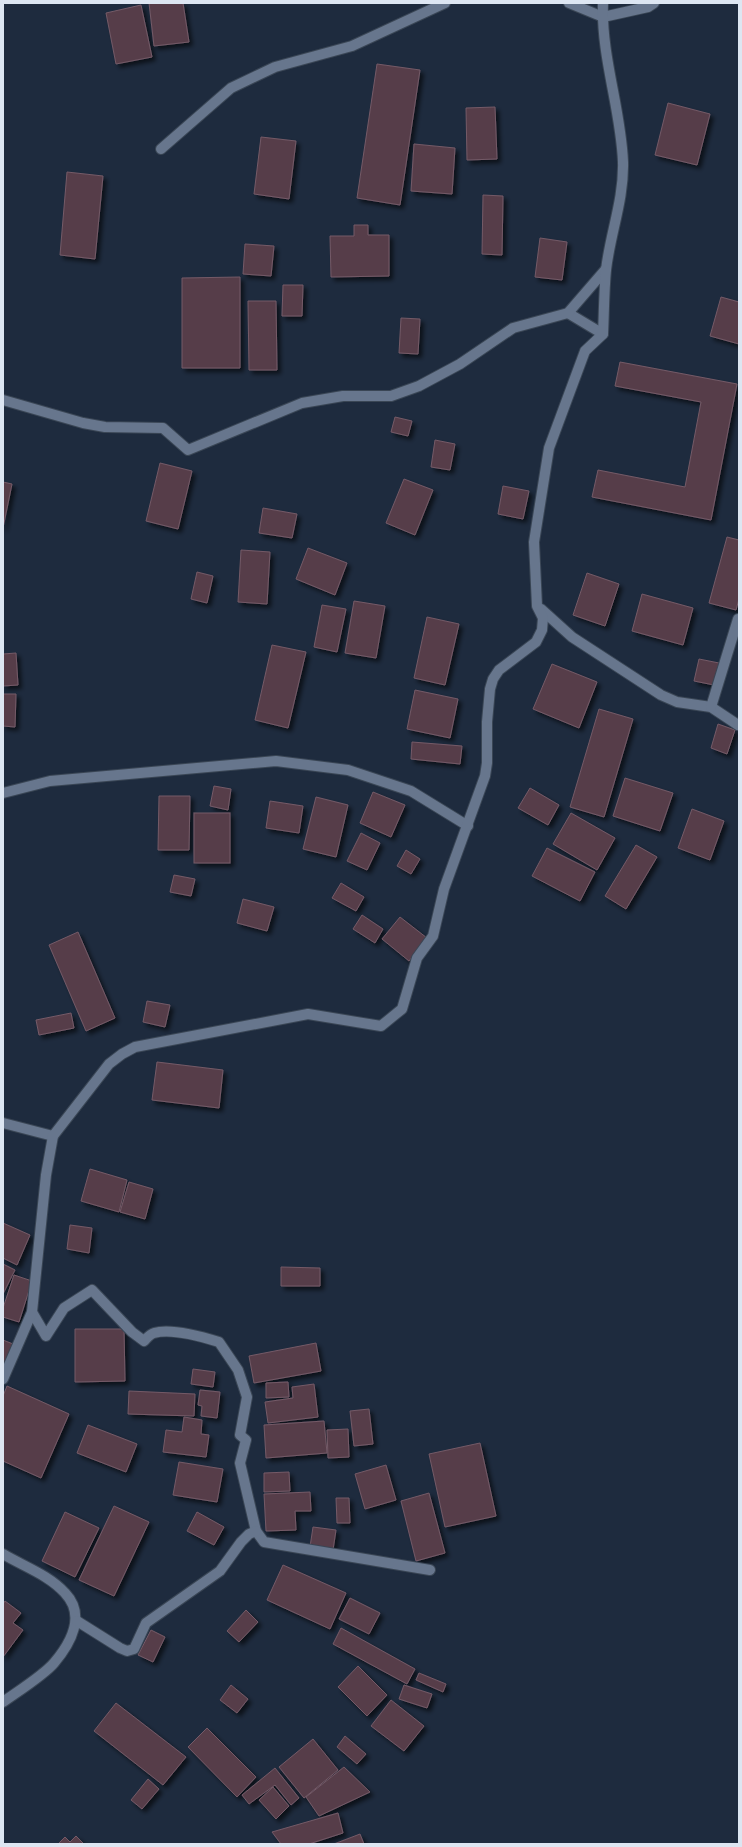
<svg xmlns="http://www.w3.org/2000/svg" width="742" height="1847" font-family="Cabin,sans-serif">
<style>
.building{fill:#573e4a;stroke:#745a67;filter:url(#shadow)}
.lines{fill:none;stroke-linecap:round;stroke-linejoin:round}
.minor-casing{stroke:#3a4655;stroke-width:12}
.minor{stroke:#67768d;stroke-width:10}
</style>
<defs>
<filter id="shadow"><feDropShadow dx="3.5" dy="3.5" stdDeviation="2" flood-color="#0009"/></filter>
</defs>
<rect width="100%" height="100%" fill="#1e2b3e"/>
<g class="building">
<polygon points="149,3 183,3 189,42 154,46"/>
<polygon points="141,5 152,57 116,64 106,13"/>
<polygon points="377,64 420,70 400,205 357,198"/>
<polygon points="668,103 710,114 697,165 655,155"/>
<polygon points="495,107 497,159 467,160 466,108"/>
<polygon points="261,137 296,141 289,199 254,194"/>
<polygon points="414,144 455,148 452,194 411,191"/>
<polygon points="67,172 103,176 95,259 60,255"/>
<polygon points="483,195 503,196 502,255 482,254"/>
<polygon points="354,225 368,225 368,235 389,235 389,276 331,277 330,236 354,236"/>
<polygon points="540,238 567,242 562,280 535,277"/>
<polygon points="245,244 274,246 271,276 243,274"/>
<polygon points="240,277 240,368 182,368 182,278"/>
<polygon points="283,285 303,285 302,316 282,316"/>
<polygon points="721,297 739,302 739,344 710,336"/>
<polygon points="248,301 276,301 277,370 249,370"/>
<polygon points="401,318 420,319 418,354 399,353"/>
<polygon points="620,362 737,384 711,520 592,497 598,470 685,487 701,402 615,386"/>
<polygon points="395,417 412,421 408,436 391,432"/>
<polygon points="435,440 455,444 450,470 431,467"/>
<polygon points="160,463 192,471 178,529 146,521"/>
<polygon points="404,479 433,490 415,535 386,523"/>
<polygon points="3,482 12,484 3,528"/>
<polygon points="503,486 529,491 523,519 498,514"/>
<polygon points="263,508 297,514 292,538 259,533"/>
<polygon points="727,537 739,540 739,599 736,610 709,603"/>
<polygon points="308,548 347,563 335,595 296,579"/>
<polygon points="241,550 270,552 267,604 238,602"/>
<polygon points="197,572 213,576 207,603 191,599"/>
<polygon points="587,573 619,584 605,626 573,615"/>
<polygon points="642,594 693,608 683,645 632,631"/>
<polygon points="354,601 385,606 376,658 345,653"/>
<polygon points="322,605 346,609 337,652 314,647"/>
<polygon points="427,617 459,624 445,685 414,678"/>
<polygon points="272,645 306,652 288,728 255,720"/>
<polygon points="16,653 18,685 3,686 3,654"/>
<polygon points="699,659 719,663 714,685 694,681"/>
<polygon points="552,664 597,682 579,728 533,709"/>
<polygon points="415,690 458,699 450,738 407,729"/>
<polygon points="3,694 16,694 15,727 3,726"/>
<polygon points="599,709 633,719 604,817 570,807"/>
<polygon points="718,724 735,730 727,754 711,748"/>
<polygon points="412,742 462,746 460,764 411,759"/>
<polygon points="625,778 673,793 660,831 613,816"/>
<polygon points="214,786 231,789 228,810 210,806"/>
<polygon points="530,788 559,805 548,825 518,808"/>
<polygon points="373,792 405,805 391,837 360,823"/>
<polygon points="159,796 190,796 189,850 158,850"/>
<polygon points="316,797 348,805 336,857 303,849"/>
<polygon points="270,801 303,806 299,833 266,828"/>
<polygon points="692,809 724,821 710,860 678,848"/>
<rect x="194" y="813" width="36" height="50"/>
<polygon points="571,813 615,838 597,870 553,844"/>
<polygon points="361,833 380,843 367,870 347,861"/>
<polygon points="636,845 657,857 626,909 605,896"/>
<polygon points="547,848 595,872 580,901 532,876"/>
<polygon points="406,850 420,859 411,874 397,866"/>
<polygon points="174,875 195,879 191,896 170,892"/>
<polygon points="341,883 364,897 356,911 332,898"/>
<polygon points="243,899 274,907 267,931 237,923"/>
<polygon points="362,915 383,929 375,943 353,929"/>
<polygon points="400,917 427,938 409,961 382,939"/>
<polygon points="78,932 115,1018 86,1031 49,945"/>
<polygon points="147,1001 170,1005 165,1027 143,1022"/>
<polygon points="71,1013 74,1028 39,1035 36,1020"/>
<polygon points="157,1062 223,1070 219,1108 152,1100"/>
<polygon points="90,1169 127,1180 119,1212 81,1201"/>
<polygon points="129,1182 153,1189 145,1219 120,1212"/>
<polygon points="3,1223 30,1235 17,1265 3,1258"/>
<polygon points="70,1225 92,1228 89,1253 67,1249"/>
<polygon points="3,1264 15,1270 3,1294"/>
<polygon points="281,1267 320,1268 320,1286 281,1286"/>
<polygon points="14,1275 32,1281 19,1322 3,1317 3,1308"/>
<polygon points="75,1329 124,1329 125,1381 75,1382"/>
<polygon points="3,1340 13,1344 3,1368"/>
<polygon points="316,1343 321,1371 254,1383 249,1356"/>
<polygon points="193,1369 215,1372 213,1387 191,1384"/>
<polygon points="288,1382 289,1397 266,1398 266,1383"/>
<polygon points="314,1384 318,1417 268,1423 265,1402 293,1398 292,1387"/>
<polygon points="7,1386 69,1414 41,1478 3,1461 3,1396"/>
<polygon points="200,1390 220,1392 217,1418 201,1416 202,1406 198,1405"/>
<polygon points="129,1391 195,1394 194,1416 128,1414"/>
<polygon points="369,1409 373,1444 354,1446 350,1411"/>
<polygon points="184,1417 202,1420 201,1434 209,1435 206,1457 163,1452 166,1430 182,1432"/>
<polygon points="324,1421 327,1453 266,1458 264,1425"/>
<polygon points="88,1425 137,1444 126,1472 77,1453"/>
<polygon points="348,1429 349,1457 328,1458 327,1430"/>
<polygon points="480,1443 496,1516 445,1527 429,1454"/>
<polygon points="179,1462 223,1469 217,1502 173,1495"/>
<polygon points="386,1465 396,1500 365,1509 355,1474"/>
<polygon points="289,1472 290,1491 264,1492 264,1473"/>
<polygon points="310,1492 311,1511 295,1511 296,1530 266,1531 264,1494"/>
<polygon points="429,1493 445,1553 416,1561 401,1501"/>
<polygon points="336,1498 349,1498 350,1523 337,1523"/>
<polygon points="114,1506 149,1522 114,1596 79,1580"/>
<polygon points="65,1512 99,1528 75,1577 42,1561"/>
<polygon points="197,1512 224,1527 214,1545 187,1531"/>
<polygon points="313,1527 336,1530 333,1550 310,1547"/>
<polygon points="283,1565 346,1593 330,1629 267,1600"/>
<polygon points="350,1598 380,1613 369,1634 339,1619"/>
<polygon points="5,1601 21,1613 13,1623 23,1630 3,1657 3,1604"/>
<polygon points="246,1610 258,1622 239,1642 227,1631"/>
<polygon points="341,1628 415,1669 407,1684 333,1644"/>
<polygon points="151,1630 165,1637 153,1662 138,1655"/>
<polygon points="358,1666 387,1695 367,1716 338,1687"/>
<polygon points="419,1673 446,1684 443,1692 416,1680"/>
<polygon points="231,1685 248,1699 237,1713 220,1700"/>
<polygon points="404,1685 432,1694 427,1708 399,1699"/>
<polygon points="391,1700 424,1726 404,1751 371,1726"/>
<polygon points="116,1703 186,1757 163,1785 94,1731"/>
<polygon points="207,1728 256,1777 237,1797 188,1747"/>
<polygon points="345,1736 366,1754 357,1764 337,1747"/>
<polygon points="313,1739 338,1770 304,1798 279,1767"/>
<polygon points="344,1767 370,1792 319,1816 306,1797"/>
<polygon points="275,1768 299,1798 291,1805 275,1785 249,1804 242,1795"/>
<polygon points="148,1779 159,1789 142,1809 131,1800"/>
<polygon points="273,1787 289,1806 276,1819 259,1800"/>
<polygon points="338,1813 343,1833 309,1844 281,1844 272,1832"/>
<polygon points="360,1834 364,1844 334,1844"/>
<polygon points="76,1836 84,1844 58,1844 65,1837 70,1842"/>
</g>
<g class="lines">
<defs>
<g id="minor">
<polyline points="569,3 603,17 648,7 654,3"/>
<polyline points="161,149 231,88 275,67 352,46 445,3"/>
<polyline points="568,313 603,334"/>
<polyline points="3,400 83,423 105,427 163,428 188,450 302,403 343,396 391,396 419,386 460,364 513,328 568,313 606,269"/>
<polyline points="541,609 572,637 661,695 677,702 711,707 738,725"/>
<polyline points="711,707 738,619"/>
<polyline points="3,793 50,781 276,761 348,770 411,791 468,826"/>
<polyline points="3,1123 53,1136"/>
<path d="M32,1312L46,1336L64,1308L92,1290L132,1332L144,1341C147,1338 150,1334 154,1333C170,1328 203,1337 219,1342L238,1370L247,1397L240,1435L246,1440L240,1463L256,1531L264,1542L430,1570"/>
<path d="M3,1379L32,1312L46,1175L53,1136L109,1064L122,1054L135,1047L308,1014L381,1026L402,1009L417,958L433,936L444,889L485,776L487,763V722L490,689L493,679L499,670L536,642L542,630L543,618L537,606L534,542L549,448L585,351L603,334C604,313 604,291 606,270C610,234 624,200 623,162C621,109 601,57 603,3"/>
<path d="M3,1554C23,1566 49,1575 65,1593C86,1615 71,1643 54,1663C44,1675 17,1692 3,1702"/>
<polyline points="77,1621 120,1648 127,1651 134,1649 146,1623 220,1571 241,1542 249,1534 256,1531"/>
</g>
</defs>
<use href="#minor" class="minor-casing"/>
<use href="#minor" class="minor"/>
</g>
<rect width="742" height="1847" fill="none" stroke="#dde6f2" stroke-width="8"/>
</svg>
